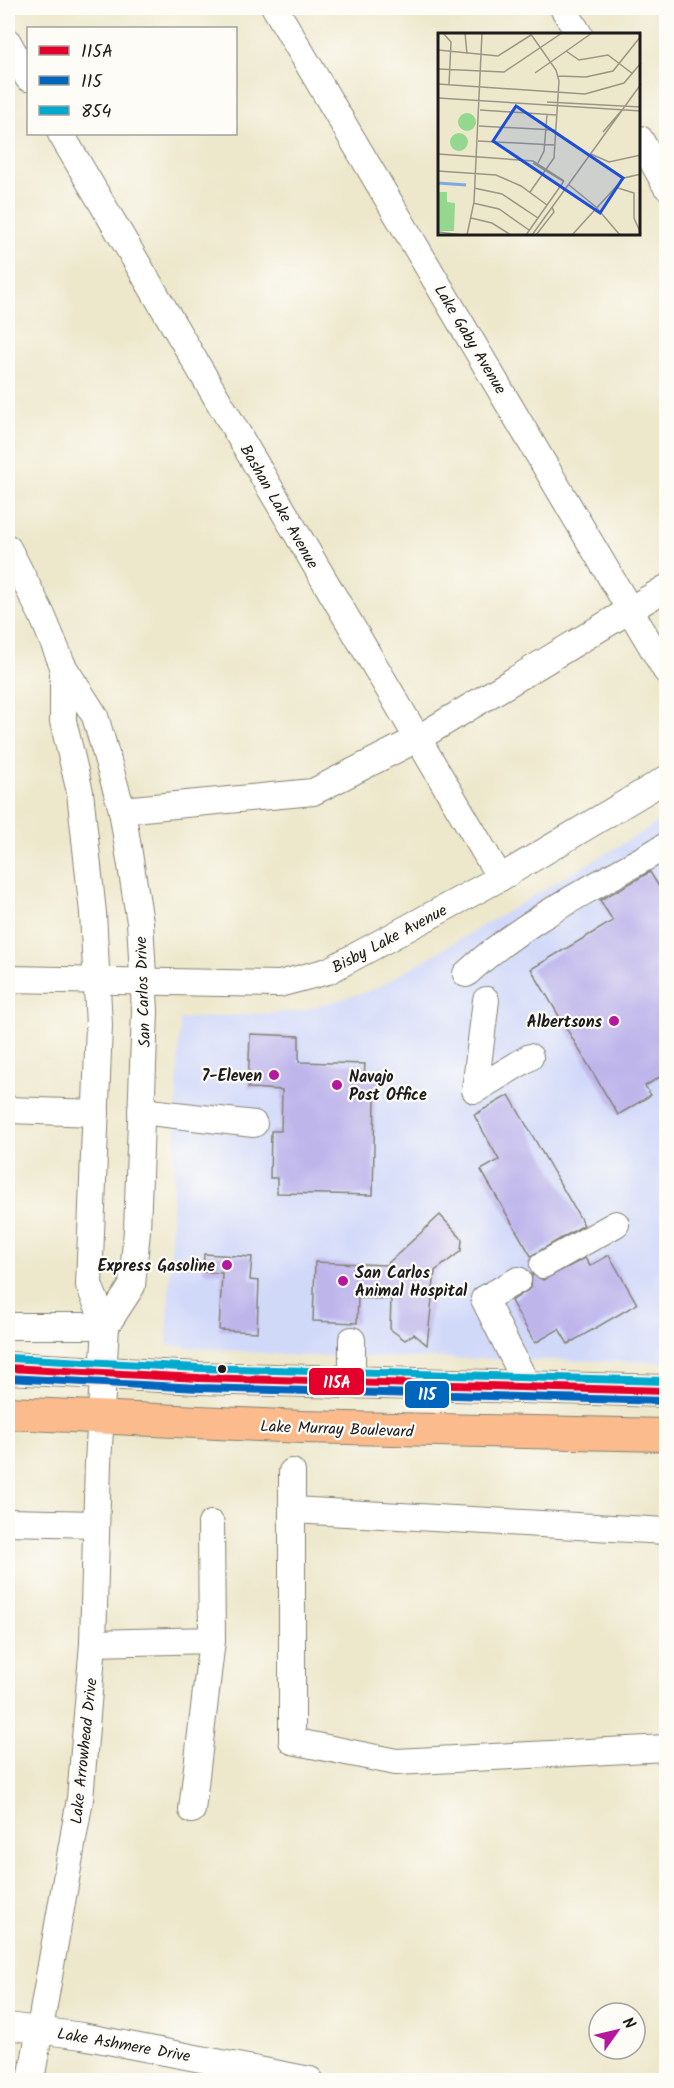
<svg xmlns="http://www.w3.org/2000/svg" width="674" height="2088" font-family="Kalam,sans-serif">
<style>
.built{fill:#d1d9f9}
.building{fill:#beb5eb}
.lines{fill:none;stroke-linecap:round;stroke-linejoin:round}
.minor-casing{stroke:#848274;stroke-width:28}
.major-casing{stroke:#848274;stroke-width:34}
.minor{stroke:#fff;stroke-width:26}
.major{stroke:#fbbb8d;stroke-width:32}
.bus-1-casing{stroke:#fdfcf7;stroke-width:12}
.bus-2-casing{stroke:#fdfcf7;stroke-width:12}
.bus-3-casing{stroke:#fdfcf7;stroke-width:12}
.bus-1{stroke:#e4002b;stroke-width:8}
.bus-2{stroke:#0065bd;stroke-width:8}
.bus-3{stroke:#00a9ce;stroke-width:8}
.poi-dot{fill:#b5179e;stroke:#fdfcf7;stroke-width:2}
.bus-dot{fill:#1c1c1c;stroke:#fdfcf7;stroke-width:2}
.labels{text-anchor:middle;stroke-width:4.5;stroke-linejoin:round;paint-order:stroke}
.street-label{font-size:16px;fill:#1c1c1c;stroke:#fdfcf7}
.poi-label{font-size:16px;font-weight:bold;fill:#1c1c1c;stroke:#fdfcf7;text-anchor:end}
.inset-river{fill:none;stroke:#7aaae4;stroke-width:3}
.inset-road{fill:none;stroke:#999685;stroke-width:1.5}
.view{fill:#1d4ed8;fill-opacity:0.15;stroke:#1d4ed8;stroke-width:3}
.inset-edge{fill:none;stroke:#1c1c1c;stroke-width:3}
.line-badge{stroke:#fdfcf7;stroke-width:2}
.badge-label{font-size:16px;text-anchor:middle;font-weight:bold;fill:#fff}
</style>
<rect width="100%" height="100%" fill="#fdfcf7"/>
<filter id="ink" filterUnits="userSpaceOnUse"><feTurbulence type="fractalNoise" baseFrequency=".0167" numOctaves="2"/><feDisplacementMap in="SourceGraphic" scale="12" xChannelSelector="R" yChannelSelector="G"/><feConvolveMatrix kernelMatrix="1 2 1 2 8 2 1 2 1" color-interpolation-filters="sRGB"/></filter>
<filter id="wash" filterUnits="userSpaceOnUse"><feTurbulence type="fractalNoise" baseFrequency=".008" numOctaves="4" result="noise"/><feDisplacementMap in="SourceGraphic" scale="24" xChannelSelector="R" yChannelSelector="G"/><feGaussianBlur stdDeviation="1.35" result="paint"/><feColorMatrix in="noise" values="0 0 0 0 0 0 0 0 0 0 0 0 0 0 0 0 0 1.4 0 .05"/><feComposite in="paint" operator="in"/></filter>
<g filter="url(#wash)">
<rect width="100%" height="100%" fill="#ede7cb"/>
<polygon class="built" points="666,818 666,1362 297,1356 167,1345 180,1019 301,1011 375,989"/>
<g id="blocks">
<g class="building">
<polygon points="650,872 661,890 666,887 666,1073 645,1086 651,1095 618,1115 531,969 613,921 600,900"/>
<polygon points="250,1034 299,1036 299,1062 365,1064 364,1078 379,1078 379,1099 375,1098 373,1195 277,1193 277,1178 270,1178 271,1131 281,1131 282,1090 248,1088"/>
<polygon points="509,1095 584,1225 531,1256 481,1170 499,1160 474,1115"/>
<polygon points="440,1215 462,1239 461,1251 435,1271 427,1345 414,1334 405,1340 390,1329 391,1299 358,1298 357,1323 313,1321 315,1262 386,1265"/>
<polygon points="204,1254 252,1257 250,1280 259,1281 257,1332 219,1330 222,1273 203,1272"/>
<polygon points="609,1255 637,1304 568,1344 559,1329 535,1343 511,1301 531,1288 532,1274 543,1280 585,1258 590,1266"/>
</g>
</g>
</g>
<g filter="url(#ink)">
<use href="#blocks" fill-opacity="0" stroke="#848274" stroke-width="1.5"/>
<g class="lines">
<defs>
<g id="minor">
<polyline points="275,8 666,671"/>
<polyline points="563,8 579,34"/>
<polyline points="8,42 28,78"/>
<polyline points="61,134 500,878"/>
<polyline points="640,139 666,186"/>
<polyline points="8,548 42,615 63,666 95,716 122,810 140,922 145,1011 137,1230 132,1286 106,1326"/>
<polyline points="122,810 313,792 417,739 666,588"/>
<path d="M466,974C524,920 598,885 666,846"/>
<polyline points="8,979 279,984 328,971 500,878 666,779"/>
<polyline points="486,1000 475,1090 530,1057"/>
<polyline points="8,1110 96,1113"/>
<polyline points="141,1111 254,1124"/>
<polyline points="543,1265 616,1224"/>
<polyline points="518,1280 484,1299 528,1387"/>
<polyline points="8,1326 106,1326"/>
<polyline points="352,1382 352,1340"/>
<polyline points="292,1472 292,1741 396,1762 666,1748"/>
<polyline points="293,1510 666,1531"/>
<polyline points="8,1522 96,1524"/>
<polyline points="93,1643 212,1640 211,1524"/>
<polyline points="192,1810 212,1640"/>
<polyline points="8,2026 82,2036 310,2080"/>
<polyline points="31,2080 80,1799 93,1643 98,1463 106,1326 89,1285 99,1025 93,913 80,792 63,721 63,666"/>
</g>
<g id="major">
<polyline points="8,1368 199,1378 666,1391"/>
<polyline points="8,1413 302,1427 666,1435"/>
</g>
</defs>
<use href="#minor" class="minor-casing"/>
<use href="#major" class="major-casing"/>
<use href="#minor" class="minor"/>
<use href="#major" class="major"/>
<defs>
<polyline id="bus-1" points="8,1368 199,1378 666,1391"/>
<polyline id="bus-2" points="8,1378 199,1388 666,1401"/>
<polyline id="bus-3" points="9,1358 199,1368 666,1381"/>
</defs>
<use href="#bus-1" class="bus-1-casing"/>
<use href="#bus-2" class="bus-2-casing"/>
<use href="#bus-3" class="bus-3-casing"/>
<use href="#bus-1" class="bus-1"/>
<use href="#bus-2" class="bus-2"/>
<use href="#bus-3" class="bus-3"/>
</g>
</g>
<g class="poi-dot">
<circle cx="614" cy="1021" r="6"/>
<circle cx="274" cy="1075" r="6"/>
<circle cx="337" cy="1085" r="6"/>
<circle cx="227" cy="1265" r="6"/>
<circle cx="343" cy="1281" r="6"/>
</g>
<circle class="bus-dot" cx="222" cy="1369" r="5"/>
<g class="labels">
<g class="street-label">
<text transform="translate(471 339) rotate(59)" y="6">Lake Gaby Avenue</text>
<text transform="translate(280 506) rotate(60)" y="6">Bashan Lake Avenue</text>
<text transform="translate(389 938) rotate(-28)" y="6">Bisby Lake Avenue</text>
<text transform="translate(142 992) rotate(-92)" y="6">San Carlos Drive</text>
<text transform="translate(337 1428) rotate(2)" y="6">Lake Murray Boulevard</text>
<text transform="translate(83 1751) rotate(-84)" y="6">Lake Arrowhead Drive</text>
<text transform="translate(124 2044) rotate(10)" y="6">Lake Ashmere Drive</text>
</g>
<g class="poi-label">
<text x="602" y="1027">Albertsons</text>
<text x="262" y="1081">7-Eleven</text>
<text x="349" y="1082" text-anchor="start">Navajo<tspan x="349" dy="18">Post Office</tspan></text>
<text x="215" y="1271">Express Gasoline</text>
<text x="355" y="1278" text-anchor="start">San Carlos<tspan x="355" dy="18">Animal Hospital</tspan></text>
</g>
</g>
<g transform="translate(438 33)">
<rect width="202" height="202" fill="#ede7cb"/>
<path d="M20 89a9 9 0 1 1 18 0a9 9 0 1 1-18 0ZM12 109a9 9 0 1 1 18 0a9 9 0 1 1-18 0ZM0,159H9V169L17,170L16,198H0Z" fill="#94d890"/>
<path class="inset-river" d="M0,150L28,152"/>
<path class="inset-road" d="M5,0L13,9L11,52M27,0L29,21M0,17L60,23L93,2M128,18L141,27L170,22L195,41M0,36L66,39L124,0M97,40L154,0M120,43L148,44L175,38L203,3M0,51L147,61L186,50L203,30M0,65L203,78M109,69L203,74M42,77L118,82M41,93L117,97M165,99L184,77M40,108L116,112M0,121L95,128L126,148M153,121L171,129L203,122M95,130L125,148M100,130L106,118L109,82M0,138L58,142L83,153L109,172M131,152L158,174L182,202M36,155L64,161L100,185M180,155L196,160V185L203,201M92,159L116,125L121,48L118,37L92,0M35,170L61,176L91,197M33,185L54,190L73,202M0,199L25,202M29,202L36,169L44,0M88,202L126,148M94,202L203,51M98,202L116,179L114,174M134,202L186,145L203,141"/>
<path class="view" d="M78,73L185,145L162,180L55,108Z"/>
<rect width="202" height="202" class="inset-edge"/>
</g>
<g class="line-badge">
<rect x="308" y="1367" width="57" height="29" rx="6" fill="#e4002b"/>
<rect x="404" y="1380" width="46" height="29" rx="6" fill="#0065bd"/>
</g>
<g class="badge-label">
<text x="337" y="1388">115A</text>
<text x="427" y="1400">115</text>
</g>
<rect width="674" height="2088" fill="none" stroke="#fdfcf7" stroke-width="30"/>
<rect x="27" y="27" width="210" height="108" fill="#fdfcf7" stroke="#a3a29f" stroke-width="1.5"/>
<rect x="39" y="46" width="30" height="9" fill="#e4002b" stroke="#a3a29f" stroke-width="1.5"/>
<text x="81" y="57" font-size="18" fill="#1c1c1c">115A</text>
<rect x="39" y="76" width="30" height="9" fill="#0065bd" stroke="#a3a29f" stroke-width="1.5"/>
<text x="81" y="87" font-size="18" fill="#1c1c1c">115</text>
<rect x="39" y="106" width="30" height="9" fill="#00a9ce" stroke="#a3a29f" stroke-width="1.5"/>
<text x="81" y="117" font-size="18" fill="#1c1c1c">854</text>
<g transform="translate(617 2031) rotate(56)"><circle r="28" fill="#fdfcf7" stroke="#a3a29f" stroke-width="1.5"/>
<path d="M0-4.5L10 22L0 15L-10 22Z" fill="#b5179e"/>
<text y="-9" font-size="16" font-weight="bold" text-anchor="middle" fill="#1c1c1c">N</text>
</g>
</svg>
